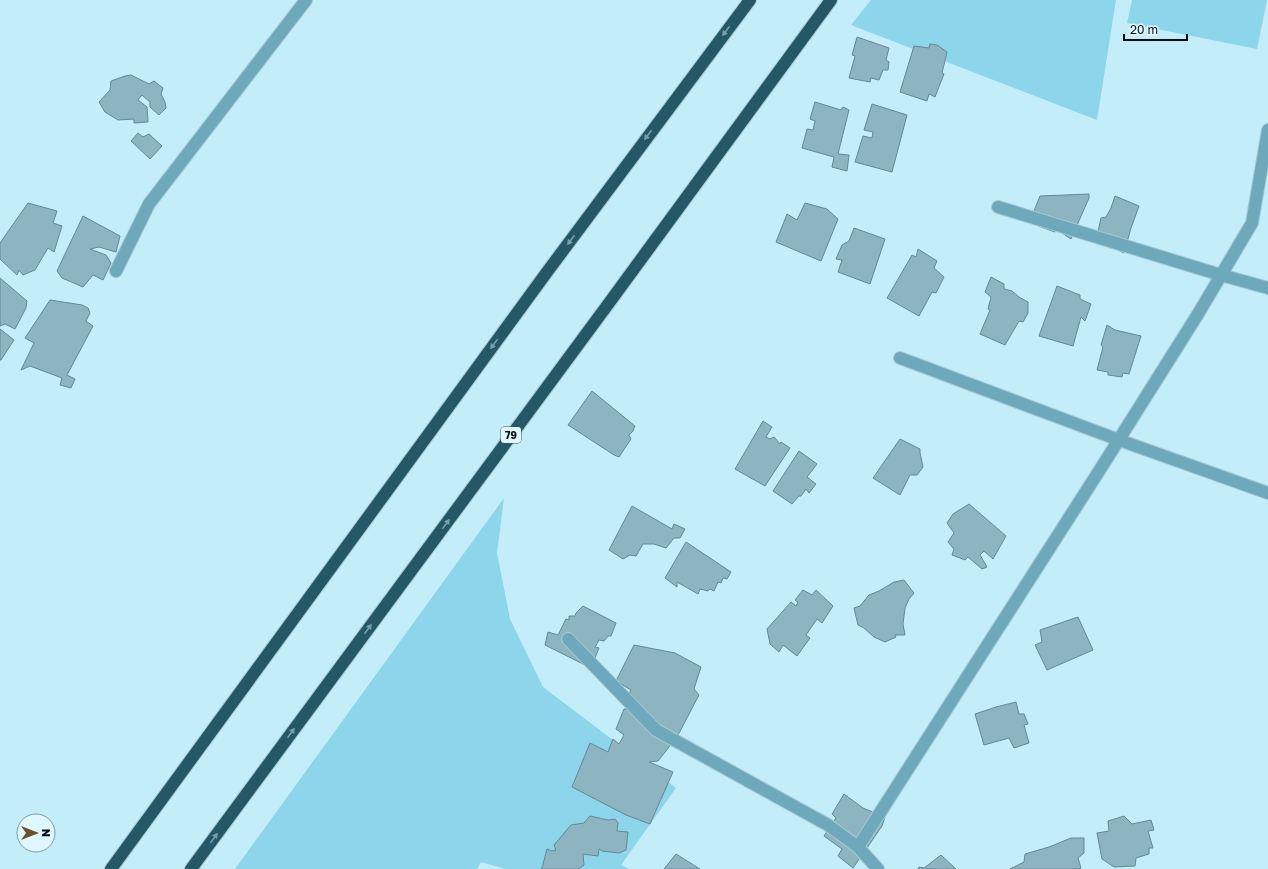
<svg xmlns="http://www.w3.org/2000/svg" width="1268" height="869" font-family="'Golos Text',sans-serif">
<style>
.green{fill:#8dd5eb}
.building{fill:#8db5c1;stroke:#628894}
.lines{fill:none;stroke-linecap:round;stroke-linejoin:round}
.street-casing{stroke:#a5c9d5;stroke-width:14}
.highway-casing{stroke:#a5c9d5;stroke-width:14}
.street{stroke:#6ea9bb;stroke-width:12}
.highway{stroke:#245866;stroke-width:12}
.oneway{fill:#78a0ab}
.labels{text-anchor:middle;stroke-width:3.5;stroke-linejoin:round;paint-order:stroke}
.shield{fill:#dff7ff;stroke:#445359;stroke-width:1}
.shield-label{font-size:10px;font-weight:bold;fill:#020d12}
</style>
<rect width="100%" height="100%" fill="#c4edfa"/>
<g class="green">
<polygon points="871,0 1116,0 1097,120 851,25"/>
<polygon points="1132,0 1267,0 1257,49 1127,23"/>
<polygon points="504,498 497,553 510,619 543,687 676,788 621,865 629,869 505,869 481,862 477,869 235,869"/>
</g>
<g class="building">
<polygon points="857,37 889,48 886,60 889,62 888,70 883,70 879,80 871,78 870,82 849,78 855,56 852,55"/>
<polygon points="930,44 937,45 947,52 942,73 944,74 935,97 929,94 927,101 900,92 914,46 929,48"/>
<polygon points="131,75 149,84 154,81 163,88 161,94 165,102 166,108 159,115 150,107 150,102 142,95 138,100 147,107 148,122 134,123 134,119 118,120 105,112 99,102 110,90 111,81 125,76"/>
<polygon points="815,102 841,110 843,107 849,110 838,154 849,155 847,171 832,167 834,157 802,148 807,129 813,130 815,121 810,119"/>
<polygon points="872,104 907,115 892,172 855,162 863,136 872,138 873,132 864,130"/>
<polygon points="138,133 143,137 149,134 162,146 150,159 131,141"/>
<polygon points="1089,194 1089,198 1071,239 1056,229 1055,232 1041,227 1030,221 1040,196"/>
<polygon points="1115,196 1139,206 1131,228 1124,253 1096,240 1101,218 1106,217 1111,208"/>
<polygon points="28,203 57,211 53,223 62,226 54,252 48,248 35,270 23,275 19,270 17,275 0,259 0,243"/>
<polygon points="805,203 827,209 838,219 821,261 776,242 787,214 797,220"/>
<polygon points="83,216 120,236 116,252 99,247 90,249 106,255 111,263 103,280 93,275 83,287 62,278 57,271"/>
<polygon points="854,228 885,239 870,284 838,272 842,260 836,259 842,245 849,241"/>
<polygon points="918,249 937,261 934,268 944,277 936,293 932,292 919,316 887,298 912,255 916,257"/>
<polygon points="991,277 1004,284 1004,289 1012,291 1019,297 1028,302 1028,313 1023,322 1019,321 1005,345 980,334 990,310 988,309 991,297 985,292"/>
<polygon points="0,278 27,301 26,308 15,329 5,324 0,326"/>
<polygon points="1057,286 1080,295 1080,299 1091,304 1085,321 1081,317 1073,346 1039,336"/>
<polygon points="50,300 82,305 88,308 90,313 86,321 93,326 67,375 75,379 71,388 60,385 62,378 30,366 21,370 34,343 25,338"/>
<polygon points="1107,325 1115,330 1141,336 1129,374 1123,373 1122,377 1108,375 1108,372 1097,370 1103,347 1101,345"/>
<polygon points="0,329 14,340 1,360 0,360"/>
<polygon points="592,391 635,426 633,431 629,435 631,439 619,457 614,455 568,425"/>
<polygon points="763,421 772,427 766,437 770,439 774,437 780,444 781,442 790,448 765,486 735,469"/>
<polygon points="900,439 920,449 920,453 923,467 917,475 910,475 900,495 873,478"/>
<polygon points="799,451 817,464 807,477 816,484 809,493 806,489 801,496 799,496 792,504 773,491"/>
<polygon points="969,504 1006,536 993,559 984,551 980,555 987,567 982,569 968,557 965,560 952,555 954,549 948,542 954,533 947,523 953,514"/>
<polygon points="632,506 672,529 674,524 685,529 680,538 674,538 666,548 654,544 643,544 636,556 630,555 623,559 609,550"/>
<polygon points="686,542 731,572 727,579 723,578 721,583 718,582 714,591 710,589 708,591 700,589 698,594 677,582 677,587 665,578"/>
<polygon points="904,580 914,593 909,599 905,608 903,624 905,635 895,635 896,637 885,642 874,637 864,628 858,625 854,608 860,606 869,595 879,591 894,582"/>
<polygon points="803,590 812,595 816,590 833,606 822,623 817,619 806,635 810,638 797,656 783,645 779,652 770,644 767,629 791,602 796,606 798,602 795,600"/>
<polygon points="583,606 616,623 611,636 608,636 604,641 599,640 595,647 599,648 591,668 545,645 548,632 558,635 566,619 569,620 569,616 575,616 576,613"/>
<polygon points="1078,617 1093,650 1047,670 1035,645 1042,642 1040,630"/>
<polygon points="634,645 675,653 701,667 694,689 699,695 677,737 658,761 649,762 673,772 650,824 626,815 572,787 590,743 608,752 613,739 619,744 624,735 616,729 624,709 635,709 628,696 631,690 616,681"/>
<polygon points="1016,702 1019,714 1024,714 1028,724 1024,725 1029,743 1014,748 1009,738 984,745 975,714 996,707"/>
<polygon points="844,794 863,808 885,817 882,826 853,868 838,856 842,849 824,836 836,818 832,814"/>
<polygon points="590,816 608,820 615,819 618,823 617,831 628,832 626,850 619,853 602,851 599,849 598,856 583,854 584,865 578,869 541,869 543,866 543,864 547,849 552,851 556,850 554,845 571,825 584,823"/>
<polygon points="1124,816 1132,824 1151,820 1154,830 1148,831 1153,848 1149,848 1149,854 1136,858 1135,866 1114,867 1102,859 1097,833 1109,831 1108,821"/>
<polygon points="1071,838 1084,838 1084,853 1078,858 1081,868 1078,869 1010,869 1024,862 1025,854 1049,847"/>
<polygon points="676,854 700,869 664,869"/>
<polygon points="941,855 956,869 918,869 919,867 924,868"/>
</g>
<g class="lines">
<defs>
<g id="street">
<polyline points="998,207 1221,275 1268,288"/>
<polyline points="116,271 149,204 306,0"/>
<polyline points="900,358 1119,440 1268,493"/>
<polyline points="568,639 656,730 828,825 858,847 878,869"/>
<polyline points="858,847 1101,468 1198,314 1252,223 1268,130"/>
</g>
<g id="highway">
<polyline points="111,869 547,272 750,0"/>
<polyline points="191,869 609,303 831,0"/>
</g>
</defs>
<use href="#street" class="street-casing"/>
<use href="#highway" class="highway-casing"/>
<use href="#street" class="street"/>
<use href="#highway" class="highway"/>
</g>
<defs><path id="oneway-solid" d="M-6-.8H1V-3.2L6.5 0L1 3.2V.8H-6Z"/></defs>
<g class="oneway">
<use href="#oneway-solid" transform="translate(726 31) rotate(127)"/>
<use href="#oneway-solid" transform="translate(648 135) rotate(127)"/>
<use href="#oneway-solid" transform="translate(571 240) rotate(127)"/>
<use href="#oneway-solid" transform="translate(494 344) rotate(126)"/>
<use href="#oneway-solid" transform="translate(446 524) rotate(-54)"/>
<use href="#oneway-solid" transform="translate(368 629) rotate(-54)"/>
<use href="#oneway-solid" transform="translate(291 733) rotate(-54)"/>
<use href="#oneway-solid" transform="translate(214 838) rotate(-54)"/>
</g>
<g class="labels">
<rect class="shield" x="501" y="427" width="20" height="16" rx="3"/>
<g class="shield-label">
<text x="511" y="439">79</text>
</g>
</g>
<g transform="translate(36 833) rotate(90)"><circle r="19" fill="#dff7ff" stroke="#8799a0"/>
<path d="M0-3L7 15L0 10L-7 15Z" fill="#704e26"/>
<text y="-6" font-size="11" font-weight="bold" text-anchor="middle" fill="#020d12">N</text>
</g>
<path d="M1124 34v6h63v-6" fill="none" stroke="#020d12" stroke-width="2"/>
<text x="1130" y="34" font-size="12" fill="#020d12" stroke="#dff7ff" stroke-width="3" paint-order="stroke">20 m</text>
</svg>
